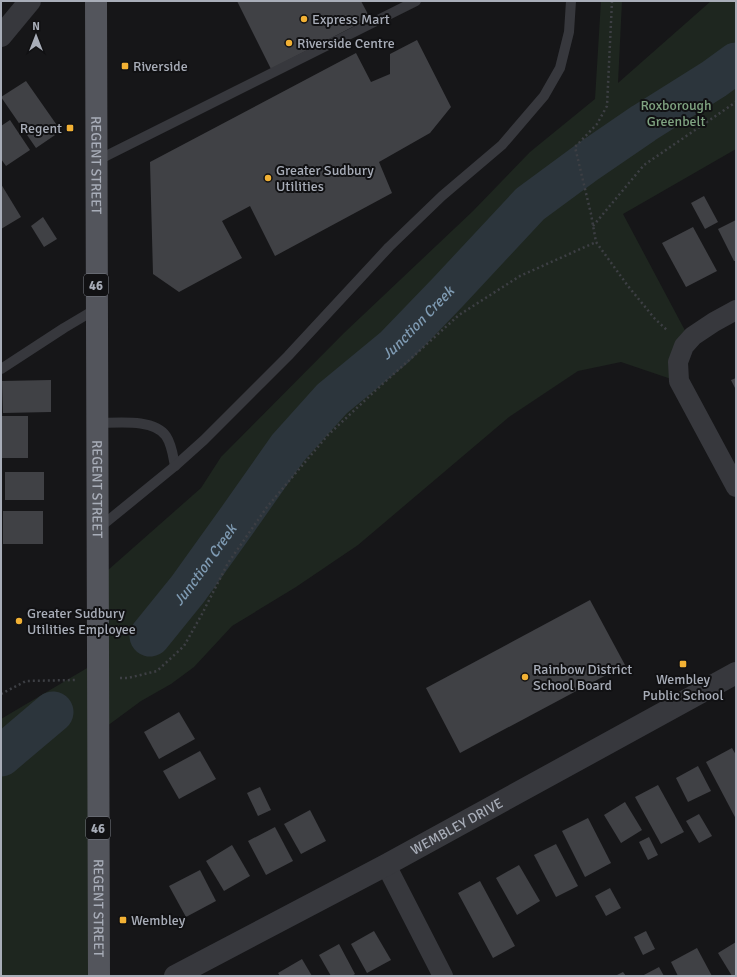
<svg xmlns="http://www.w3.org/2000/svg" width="737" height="977" font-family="Signika,sans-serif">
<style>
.green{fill:#1e261f}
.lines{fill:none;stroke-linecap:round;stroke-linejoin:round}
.river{stroke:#2c353c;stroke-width:41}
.building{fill:#404145}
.path{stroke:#3d3f44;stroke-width:2.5;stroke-dasharray:2 3;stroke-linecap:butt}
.service{stroke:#37383d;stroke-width:10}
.minor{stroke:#37383d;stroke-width:20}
.tertiary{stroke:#37383d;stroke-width:22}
.primary{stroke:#53555c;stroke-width:22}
.poi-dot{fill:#f2b134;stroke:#111113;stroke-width:1.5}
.labels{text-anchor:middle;stroke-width:4;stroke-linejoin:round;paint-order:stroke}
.shield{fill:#111113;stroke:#7b7e86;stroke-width:1}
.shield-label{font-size:13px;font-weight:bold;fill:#a8adb8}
.poi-label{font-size:14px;fill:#a8adb8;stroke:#111113;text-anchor:start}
.park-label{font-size:14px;fill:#7fa381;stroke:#111113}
.street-label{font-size:14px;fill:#a8adb8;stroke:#111113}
.water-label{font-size:15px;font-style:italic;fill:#7f9bb3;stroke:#111113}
</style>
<rect width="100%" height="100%" fill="#161618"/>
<polygon class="green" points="601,1 622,1 618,83 711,1 736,1 736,149 623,214 689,338 677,381 621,362 578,371 509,417 358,545 296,587 232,626 194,667 171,684 141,701 99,732 101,976 1,976 1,719 99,661 99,578 201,488 221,457 344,333 473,211 530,152 595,99"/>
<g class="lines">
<g class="river">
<path id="s1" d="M150,636L188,589L236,522L288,448L332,399L395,347L448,292L530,204L587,162L644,123L714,79L736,63"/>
<polyline points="1,756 53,712"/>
</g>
</g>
<g class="building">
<polygon points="237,1 361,1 370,18 271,69"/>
<polygon points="417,40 451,107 430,133 379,162 392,193 275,256 250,206 222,221 242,258 179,292 153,274 150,162 356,53 371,82 390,74 390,54"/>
<polygon points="26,81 61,131 36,148 1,97"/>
<polygon points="10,120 30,150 6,166 1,159 1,126"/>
<polygon points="1,184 21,217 1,229"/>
<polygon points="704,196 718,222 705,229 691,203"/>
<polygon points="43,217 57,239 44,247 31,226"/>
<polygon points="736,220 736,261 734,261 718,229"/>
<polygon points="693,227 717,271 686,287 662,243"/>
<polygon points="736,378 736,390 731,380"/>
<polygon points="51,380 51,412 3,413 2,381"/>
<rect x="1" y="416" width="27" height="42"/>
<rect x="5" y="472" width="39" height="28"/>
<rect x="3" y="511" width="40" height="33"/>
<polygon points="590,600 625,665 460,753 426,688"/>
<polygon points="179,712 195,739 159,759 144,732"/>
<polygon points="732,748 736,755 736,819 706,762"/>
<polygon points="200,751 216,779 179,799 163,771"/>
<polygon points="698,766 711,791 688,802 676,778"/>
<polygon points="658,785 684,832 661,844 635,797"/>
<polygon points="260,787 271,810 258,816 247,793"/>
<polygon points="625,802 642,830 621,843 604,815"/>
<polygon points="310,810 326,841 301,854 284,824"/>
<polygon points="699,814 712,836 699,843 686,821"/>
<polygon points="588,818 611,863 585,877 562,831"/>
<polygon points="275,827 293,861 266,875 248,841"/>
<polygon points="649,837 658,855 648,860 639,842"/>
<polygon points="556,844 578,886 556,897 534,855"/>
<polygon points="232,845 250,876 224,891 206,861"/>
<polygon points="519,865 540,901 517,915 496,878"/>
<polygon points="200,870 216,901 186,917 169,886"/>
<polygon points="480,881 515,946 493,958 458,893"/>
<polygon points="610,888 621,908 606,916 595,896"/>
<polygon points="374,931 391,960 367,973 351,944"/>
<polygon points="646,931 655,949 643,955 634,937"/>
<polygon points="736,942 736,976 732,976 718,953"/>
<polygon points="339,944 355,974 352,976 331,976 319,955"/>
<polygon points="697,948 712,976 678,976 671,962"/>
<polygon points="302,959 312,976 280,976 278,973"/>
<polygon points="659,967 664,976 642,976"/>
<polygon points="623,972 626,976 615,976"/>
</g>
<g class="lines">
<g class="path">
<polyline points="612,1 607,106 597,124 575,147 591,214 596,242 628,286 655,319 668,331"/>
<polyline points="593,226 644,165 736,102"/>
<polyline points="120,678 128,678 157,671 184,646 202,614 228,563 267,507 328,435 376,390 459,315 520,276 596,242"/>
<polyline points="1,694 26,681 75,680"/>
</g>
<g class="service">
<polyline points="96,161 416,1"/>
<polyline points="1,369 64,328 96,309"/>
<path d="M97,423C116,423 154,418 166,436C172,445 173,456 175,466"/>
<polyline points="99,528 175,466 204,440 288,356 389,247 442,196 502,145 544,96 560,68 569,32 571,1"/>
</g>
<g class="minor">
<polyline points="736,310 714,322 693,336 684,346 678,362 679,381 736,487"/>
<polyline points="386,865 443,976"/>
</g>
<g class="tertiary">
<polyline points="1,36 30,1"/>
<path id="s2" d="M175,976L386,865L736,673"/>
</g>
<path class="primary" id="s3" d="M96,1L99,976"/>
</g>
<g class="poi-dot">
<circle cx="304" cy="19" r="4"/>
<circle cx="289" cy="43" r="4"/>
<rect x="121" y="62" width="8" height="8" rx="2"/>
<rect x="66" y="124" width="8" height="8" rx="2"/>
<circle cx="268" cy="178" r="4"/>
<circle cx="19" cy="621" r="4"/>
<rect x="679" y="660" width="8" height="8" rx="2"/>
<circle cx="525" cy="677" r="4"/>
<rect x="119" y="916" width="8" height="8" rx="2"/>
</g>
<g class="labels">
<g class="shield">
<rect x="84" y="274" width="24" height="22" rx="3"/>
<rect x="86" y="817" width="24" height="22" rx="3"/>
</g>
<g class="shield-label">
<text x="96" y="290">46</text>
<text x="98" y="833">46</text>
</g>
<g class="poi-label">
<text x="312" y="24">Express Mart</text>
<text x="297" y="48">Riverside Centre</text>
<text x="133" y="71">Riverside</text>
<text x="62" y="133" text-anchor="end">Regent</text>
<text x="276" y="175">Greater Sudbury<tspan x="276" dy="16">Utilities</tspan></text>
<text x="27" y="618">Greater Sudbury<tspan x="27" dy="16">Utilities Employee</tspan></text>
<text x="533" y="674">Rainbow District<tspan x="533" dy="16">School Board</tspan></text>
<text x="683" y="684" text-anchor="middle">Wembley<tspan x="683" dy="16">Public School</tspan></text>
<text x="131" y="925">Wembley</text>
</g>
<g class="park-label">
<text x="676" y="110">Roxborough<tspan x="676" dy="16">Greenbelt</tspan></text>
</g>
<g class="street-label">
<text dy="5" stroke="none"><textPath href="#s3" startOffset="164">REGENT STREET</textPath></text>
<text dy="5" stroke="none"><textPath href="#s3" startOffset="488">REGENT STREET</textPath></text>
<text dy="5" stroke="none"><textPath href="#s2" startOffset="319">WEMBLEY DRIVE</textPath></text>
<text dy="5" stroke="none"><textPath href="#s3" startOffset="907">REGENT STREET</textPath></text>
</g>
<g class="water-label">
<text dy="5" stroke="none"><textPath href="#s1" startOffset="414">Junction Creek</textPath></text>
<text dy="5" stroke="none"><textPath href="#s1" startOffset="90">Junction Creek</textPath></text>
</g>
</g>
<rect width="737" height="977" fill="none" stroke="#a8adb8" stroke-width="4"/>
<g transform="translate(36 36)" stroke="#111113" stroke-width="3" paint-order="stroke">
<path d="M0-3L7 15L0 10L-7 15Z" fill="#a8adb8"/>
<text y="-6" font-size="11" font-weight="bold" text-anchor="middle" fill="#a8adb8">N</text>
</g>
</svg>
